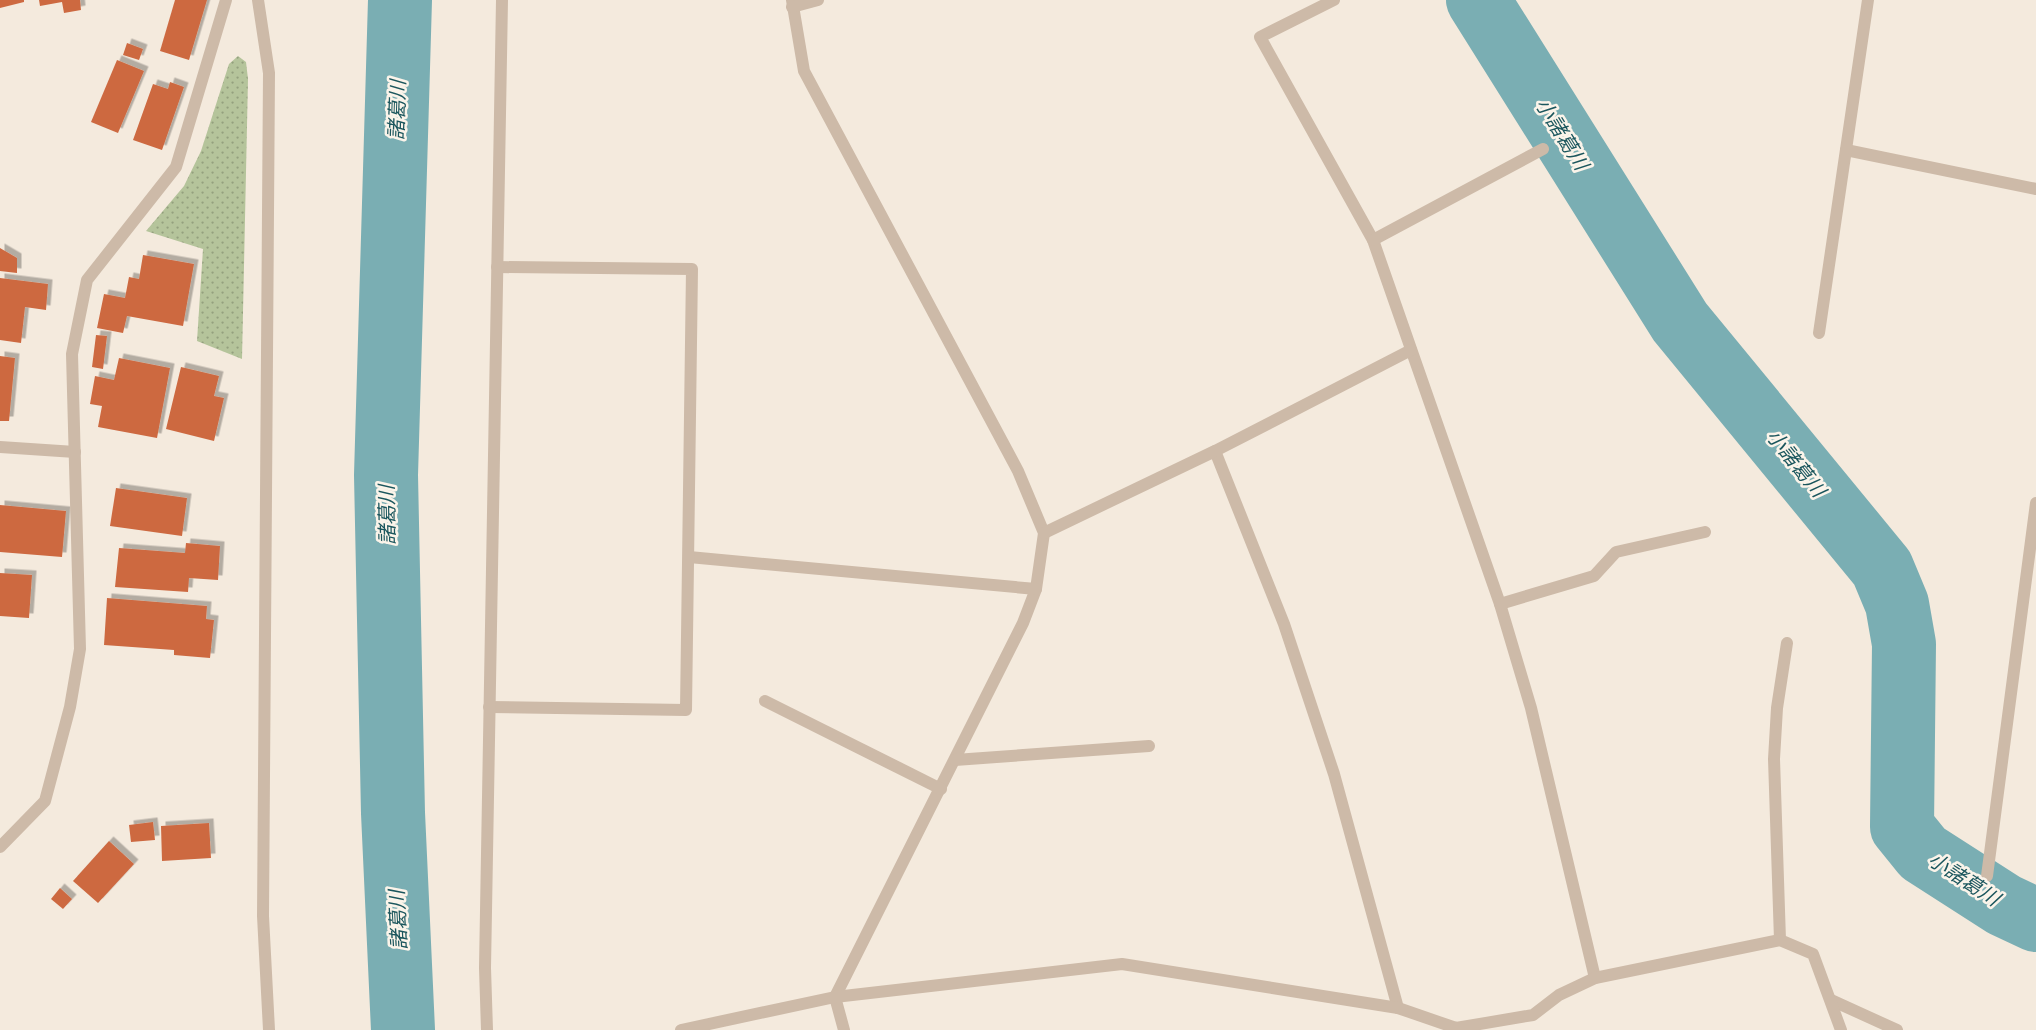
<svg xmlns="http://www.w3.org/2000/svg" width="2036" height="1030" font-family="Figtree,'Noto Sans JP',sans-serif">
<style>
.grass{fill:url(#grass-dots)}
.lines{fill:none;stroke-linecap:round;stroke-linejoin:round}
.river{stroke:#7aaeb3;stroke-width:64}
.building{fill:#cd6941;filter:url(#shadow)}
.minor{stroke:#cdbaa8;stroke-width:12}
.tertiary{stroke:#cdbaa8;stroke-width:12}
.labels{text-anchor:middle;stroke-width:5;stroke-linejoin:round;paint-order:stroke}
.water-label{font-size:20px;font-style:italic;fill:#1b565d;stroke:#fbf4ea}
</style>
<defs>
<pattern id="grass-dots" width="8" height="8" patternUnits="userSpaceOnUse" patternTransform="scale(1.25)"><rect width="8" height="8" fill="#b5c49b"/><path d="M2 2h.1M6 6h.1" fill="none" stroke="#94a07e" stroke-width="1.8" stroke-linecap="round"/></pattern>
<filter id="shadow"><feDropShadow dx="4.5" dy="-4.5" stdDeviation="0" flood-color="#0004"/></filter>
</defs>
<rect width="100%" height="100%" fill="#f4eadd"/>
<polygon class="grass" points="238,56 246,62 248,79 242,359 197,341 203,249 146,231 184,186 201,151 229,64"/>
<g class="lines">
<g class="river">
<polyline points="400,0 386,475 393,813 403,1030"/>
<polyline points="1478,0 1680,322 1882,568 1897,604 1904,644 1902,827 1923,853 2004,905 2036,920"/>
</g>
</g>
<g class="building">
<polygon points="0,0 24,0 24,2 0,8"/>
<polygon points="39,0 80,0 81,10 64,13 62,2 40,6"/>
<polygon points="175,0 207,0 189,60 160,51"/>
<polygon points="127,43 143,49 139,60 123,55"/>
<polygon points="117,60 144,71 118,133 91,122"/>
<polygon points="170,82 184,87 162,150 133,140 153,84 168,89"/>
<polygon points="0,248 17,258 17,273 0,271"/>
<polygon points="143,255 194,264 183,326 127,316 123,333 97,328 104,294 125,298 129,277 139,279"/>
<polygon points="0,278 48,284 46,310 25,307 21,343 0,340"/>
<polygon points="96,335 107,336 103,369 92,367"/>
<polygon points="0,356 15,358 9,421 0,421"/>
<polygon points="119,358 170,368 157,438 98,427 102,406 90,404 95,376 114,380"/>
<polygon points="181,367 219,376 214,396 224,398 214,441 166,429"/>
<polygon points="116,488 187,498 182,536 110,526"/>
<polygon points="0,505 66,511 62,557 0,552"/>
<polygon points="186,543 220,546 218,580 189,578 188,592 115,587 119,548 185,553"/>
<polygon points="0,573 32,575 29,618 0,616"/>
<polygon points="107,598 207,606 206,619 214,620 210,658 174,655 174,650 104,645"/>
<polygon points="153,822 155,840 131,842 129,825"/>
<polygon points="209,823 211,858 162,861 161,826"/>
<polygon points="109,841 134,864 98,903 73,881"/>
<polygon points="60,888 72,899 63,909 51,899"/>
</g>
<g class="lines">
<g class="minor">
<polyline points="258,0 269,73 263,916 269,1030"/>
<polyline points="792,0 804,71 1018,471 1044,533 1036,589 1023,623 835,997 844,1030"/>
<polyline points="1334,0 1260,37 1373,240 1500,604 1531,708 1595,978"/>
<polyline points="792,7 818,0"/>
<polyline points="1846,150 2036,189"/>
<polyline points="1373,240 1543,149"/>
<polyline points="1819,333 1868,0"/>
<polyline points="0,447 75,452"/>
<polyline points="1215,451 1284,624 1334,774 1398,1008"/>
<polyline points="1044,533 1215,451 1411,350"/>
<polyline points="689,557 1036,589"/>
<polyline points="1500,604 1594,576 1616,552 1705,532"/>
<polyline points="765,701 941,789"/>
<polyline points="489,707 686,710 692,269 497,267"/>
<polyline points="955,760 1149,746"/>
<polyline points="0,847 45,801 70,707 80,649 72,354 87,280 176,167 226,0"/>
<polyline points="1987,876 2036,503"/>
<polyline points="1780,940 1774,759 1777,708 1787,643"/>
<polyline points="1831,1000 1897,1030"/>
<polyline points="681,1030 835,997 1122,964 1398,1008 1456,1028 1533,1015 1559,995 1595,978 1780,940 1813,954 1841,1030"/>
</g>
<polyline class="tertiary" points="487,1030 485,968 502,0"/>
</g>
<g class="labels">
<g class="water-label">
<text transform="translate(397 110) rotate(-88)" y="7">諸葛川</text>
<text transform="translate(1562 134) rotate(58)" y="7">小諸葛川</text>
<text transform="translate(1796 463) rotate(51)" y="7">小諸葛川</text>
<text transform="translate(387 515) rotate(-91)" y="7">諸葛川</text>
<text transform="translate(1964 879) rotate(33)" y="7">小諸葛川</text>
<text transform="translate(398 920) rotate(-93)" y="7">諸葛川</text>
</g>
</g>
</svg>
